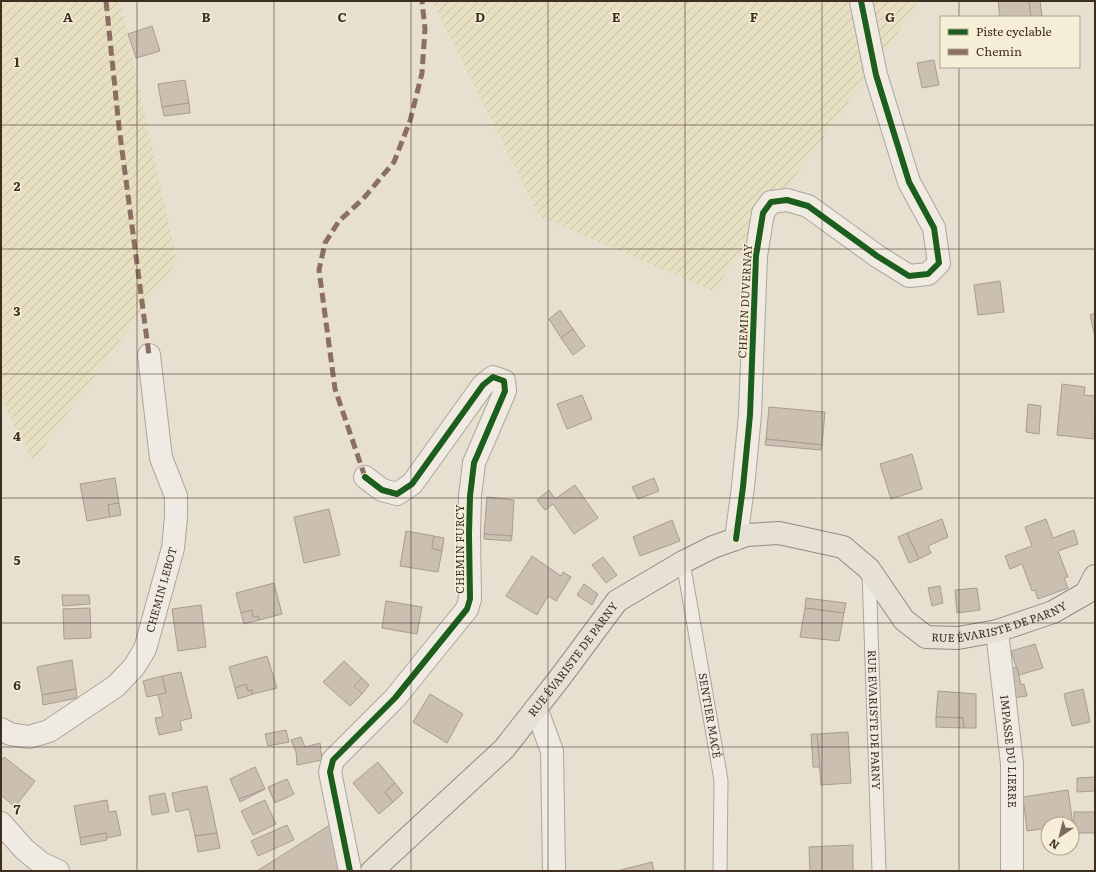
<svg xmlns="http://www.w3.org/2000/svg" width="1096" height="872" font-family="Literata,serif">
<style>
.farmland{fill:url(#farmland-furrows)}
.building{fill:#cbbfb2;stroke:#a89c90}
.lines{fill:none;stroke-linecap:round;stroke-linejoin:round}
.service-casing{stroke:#ada599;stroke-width:15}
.minor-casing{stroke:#ada599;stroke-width:24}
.primary-casing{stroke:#928b80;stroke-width:24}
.service{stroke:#efebe3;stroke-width:13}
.minor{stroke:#efebe3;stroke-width:22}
.primary{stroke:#e6e1d4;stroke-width:22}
.quiet{stroke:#8d6e63;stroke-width:5;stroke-dasharray:10 5;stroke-linecap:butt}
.cycleway-casing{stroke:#f7eed8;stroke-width:8}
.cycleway{stroke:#1b5e20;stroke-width:6}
.grid{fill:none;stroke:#3d2e20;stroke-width:1;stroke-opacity:0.55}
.labels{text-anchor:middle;stroke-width:3;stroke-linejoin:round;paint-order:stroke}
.street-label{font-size:11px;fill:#3d2e20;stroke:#f7eed8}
.grid-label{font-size:13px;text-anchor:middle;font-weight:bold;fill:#3d2e20;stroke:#f7eed8;stroke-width:3;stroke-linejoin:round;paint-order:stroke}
</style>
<defs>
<pattern id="farmland-furrows" width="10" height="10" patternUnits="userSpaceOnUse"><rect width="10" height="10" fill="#e6dfc2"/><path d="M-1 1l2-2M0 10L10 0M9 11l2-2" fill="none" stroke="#c6c0a6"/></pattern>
</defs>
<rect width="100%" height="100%" fill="#e7e0d1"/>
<g class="farmland">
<polygon points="1,1 120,1 177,261 33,462 1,398"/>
<polygon points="432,1 916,1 917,6 713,291 539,216"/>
</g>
<g class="building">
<polygon points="998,1 1029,1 1031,17 1000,17"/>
<polygon points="1029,1 1040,1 1042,16 1031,17"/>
<polygon points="152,26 160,51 136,58 128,34"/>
<polygon points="934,60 939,85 922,88 917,63"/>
<polygon points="185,80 189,103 162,107 158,84"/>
<polygon points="189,103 190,113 164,116 162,107"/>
<polygon points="1000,281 1004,312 978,315 974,285"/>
<polygon points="560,310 573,329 561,338 549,319"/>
<polygon points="1095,313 1095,337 1090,315"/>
<polygon points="573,329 585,346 573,355 561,338"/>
<polygon points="1062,384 1085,387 1084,395 1095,396 1094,439 1057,435"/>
<polygon points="582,395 592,419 567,429 557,404"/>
<polygon points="1028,404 1041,406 1039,434 1026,432"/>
<polygon points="769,407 825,412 822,445 766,439"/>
<polygon points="766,439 822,445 821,450 765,445"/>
<polygon points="912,454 922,489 891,499 880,464"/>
<polygon points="115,478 119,503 108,505 110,517 87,521 80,484"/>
<polygon points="654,478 659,491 638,499 632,487"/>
<polygon points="575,485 598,518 574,534 553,504 545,510 537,500 549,490 555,499"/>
<polygon points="487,497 514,500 512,536 484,534"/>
<polygon points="119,503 121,515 110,517 108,505"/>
<polygon points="329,509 340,555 304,563 294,517"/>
<polygon points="942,519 948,537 928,546 931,553 919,559 907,533"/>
<polygon points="1046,519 1053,538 1074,530 1078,544 1058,551 1068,577 1064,578 1068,588 1038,599 1035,590 1032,591 1022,564 1010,569 1005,556 1032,546 1025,527"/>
<polygon points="672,520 680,541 640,556 633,537"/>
<polygon points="406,531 434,536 432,548 442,551 438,572 400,566"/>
<polygon points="907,533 919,559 909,563 898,537"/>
<polygon points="484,534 512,536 511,541 484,539"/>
<polygon points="434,536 444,538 442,551 432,548"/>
<polygon points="532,556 561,576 563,572 571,577 556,601 548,596 537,615 506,596"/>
<polygon points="603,557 617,575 606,583 592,565"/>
<polygon points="274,583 282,614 259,620 258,616 253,617 252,610 241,613 236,593"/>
<polygon points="584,584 598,594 592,605 577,595"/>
<polygon points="940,586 943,603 932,606 928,588"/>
<polygon points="977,588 980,610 957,613 955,590"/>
<polygon points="62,595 89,595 90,604 63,606"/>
<polygon points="806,598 846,603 844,613 805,608"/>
<polygon points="386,601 422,607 417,634 382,628"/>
<polygon points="201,605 206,647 178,651 172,609"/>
<polygon points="90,608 91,638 64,639 63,609"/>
<polygon points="805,608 844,613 839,641 800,637"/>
<polygon points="252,610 253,617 258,616 259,620 244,624 241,613"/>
<polygon points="1035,644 1043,668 1019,675 1011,651"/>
<polygon points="267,656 277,688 253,694 252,690 248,691 246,684 235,688 229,667"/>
<polygon points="72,660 76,689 42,695 37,667"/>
<polygon points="344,661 362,678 354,686 362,694 350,706 323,682"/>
<polygon points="1017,667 1021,685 1024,684 1027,696 1010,698 1004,671"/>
<polygon points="181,672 192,718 180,721 182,730 159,735 155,718 163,717 158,694 166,693 162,676"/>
<polygon points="162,676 166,693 147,697 143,681"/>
<polygon points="362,678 369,685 362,694 354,686"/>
<polygon points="246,684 248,691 252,690 253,694 238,699 235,688"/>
<polygon points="76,689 77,698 43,705 42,695"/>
<polygon points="1083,689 1090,722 1072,726 1064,694"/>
<polygon points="938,691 976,694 976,728 964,728 963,718 936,717"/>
<polygon points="430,694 463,714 447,743 413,722"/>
<polygon points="936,717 963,718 964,728 936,727"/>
<polygon points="286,730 289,742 268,746 265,734"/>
<polygon points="848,732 851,783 821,785 817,734"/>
<polygon points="811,734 817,734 820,767 813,767"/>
<polygon points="301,737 305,747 320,743 322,760 297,765 296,752 291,740"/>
<polygon points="4,757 35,781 15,807 1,795 1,761"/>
<polygon points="378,762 395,783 385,792 393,802 379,814 353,783"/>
<polygon points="255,767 265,789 239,799 230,779"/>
<polygon points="1095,777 1095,791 1077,792 1077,778"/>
<polygon points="287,779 294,794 275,803 268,787"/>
<polygon points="395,783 403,793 393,802 385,792"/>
<polygon points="207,786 217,833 195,836 189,809 176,812 172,793"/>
<polygon points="265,789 240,802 239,799"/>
<polygon points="1068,790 1073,825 1048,824 1048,828 1027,831 1023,797"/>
<polygon points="165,793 169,812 152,815 149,796"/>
<polygon points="107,800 109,812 116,811 121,835 107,838 106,833 80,838 74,806"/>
<polygon points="265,800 276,824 253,835 241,811"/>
<rect x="1074" y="812" width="21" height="21"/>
<polygon points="333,823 343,871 257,871"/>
<polygon points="287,825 294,840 258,856 251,841"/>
<polygon points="106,833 107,840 81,845 80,838"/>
<polygon points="217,833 220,848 198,852 195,836"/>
<polygon points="853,845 853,871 810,871 809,847"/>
<polygon points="652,862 654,871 617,871"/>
</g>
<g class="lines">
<defs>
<g id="service">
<path id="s1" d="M683,562L721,780L720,871"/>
<path id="s2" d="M869,571L879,871"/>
</g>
<g id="minor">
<polyline points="736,539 743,487 750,415 756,256 763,213 771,202 787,200 808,206 877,256 909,276 928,274 939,263 934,228 909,182 876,75 861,1"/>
<path id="s3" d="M997,631L1012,764V871"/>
<polyline points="536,708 552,751 554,871"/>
<path id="s4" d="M1,729L10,734L29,737L49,731L116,686L134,667L145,649L173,548L176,517V496L161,458L149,355"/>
<polyline points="1,823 24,849 41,863 58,871"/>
<polyline points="350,871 330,772 333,760 395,698 467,609 470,599 469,534 470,496 474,463 505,391 504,381 493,377 483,385 412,484 397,494 382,490 365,477"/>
</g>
<g id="primary">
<path id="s5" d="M372,871L504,749L559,679L617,601L683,562L713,547L747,535L779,533L843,547L869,569L904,620L926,637L958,638L997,631L1053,612L1086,593L1095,576"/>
</g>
</defs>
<use href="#service" class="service-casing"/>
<use href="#minor" class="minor-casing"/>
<use href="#primary" class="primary-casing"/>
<use href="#service" class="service"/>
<use href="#minor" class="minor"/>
<use href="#primary" class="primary"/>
<g class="quiet">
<polyline points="106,1 119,127 149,355"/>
<polyline points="365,477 335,389 319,270 325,243 339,221 363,199 394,162 410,121 422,73 425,29 422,1"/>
</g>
<defs>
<g id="cycleway">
<polyline points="736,539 743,487 750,415 756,256 763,213 771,202 787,200 808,206 877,256 909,276 928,274 939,263 934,228 909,182 876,75 861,1"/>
<polyline points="350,871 330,772 333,760 395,698 467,609 470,599 469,534 470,496 474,463 505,391 504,381 493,377 483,385 412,484 397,494 382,490 365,477"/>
</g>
</defs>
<use href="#cycleway" class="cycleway-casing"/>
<use href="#cycleway" class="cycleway"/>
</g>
<path class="grid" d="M137,1V871M274,1V871M411,1V871M548,1V871M685,1V871M822,1V871M959,1V17M959,67V871M1,125H1095M1,249H1095M1,374H1095M1,498H1095M1,623H1095M1,747H1095"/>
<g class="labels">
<g class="street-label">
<text transform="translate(745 301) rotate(-87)" y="4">CHEMIN DUVERNAY</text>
<text transform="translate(460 549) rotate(-90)" y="4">CHEMIN FURCY</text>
<text dy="4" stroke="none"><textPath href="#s4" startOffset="240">CHEMIN LEBOT</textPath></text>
<text dy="4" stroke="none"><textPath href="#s5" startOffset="809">RUE ÉVARISTE DE PARNY</textPath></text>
<text dy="4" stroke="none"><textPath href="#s5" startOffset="293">RUE ÉVARISTE DE PARNY</textPath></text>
<text dy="4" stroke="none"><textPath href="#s1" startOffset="156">SENTIER MACÉ</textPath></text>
<text dy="4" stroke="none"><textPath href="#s2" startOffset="149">RUE EVARISTE DE PARNY</textPath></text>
<text dy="4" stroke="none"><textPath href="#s3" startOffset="121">IMPASSE DU LIERRE</textPath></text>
</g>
</g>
<g class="grid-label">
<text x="68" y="22">A</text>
<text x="206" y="22">B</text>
<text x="342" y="22">C</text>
<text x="480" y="22">D</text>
<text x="616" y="22">E</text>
<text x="754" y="22">F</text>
<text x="890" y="22">G</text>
<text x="17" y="67">1</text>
<text x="17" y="191">2</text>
<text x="17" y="316">3</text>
<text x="17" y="441">4</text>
<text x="17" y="565">5</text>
<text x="17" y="690">6</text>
<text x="17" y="814">7</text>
</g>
<rect width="1096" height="872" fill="none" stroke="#3d2e20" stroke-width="4"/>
<rect x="940" y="16" width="140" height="52" fill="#f7eed8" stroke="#ada18e"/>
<rect x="948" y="29" width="20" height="6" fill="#1b5e20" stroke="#ada18e"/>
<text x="976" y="36" font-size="12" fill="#3d2e20">Piste cyclable</text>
<rect x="948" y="49" width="20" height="6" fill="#8d6e63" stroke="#ada18e"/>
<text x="976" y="56" font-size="12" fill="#3d2e20">Chemin</text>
<g transform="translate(1060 836) rotate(215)"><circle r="19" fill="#f7eed8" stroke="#ada18e"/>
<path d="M0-3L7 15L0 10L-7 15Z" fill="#786c5e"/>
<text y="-6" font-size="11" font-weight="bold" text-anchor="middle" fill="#3d2e20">N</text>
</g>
</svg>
